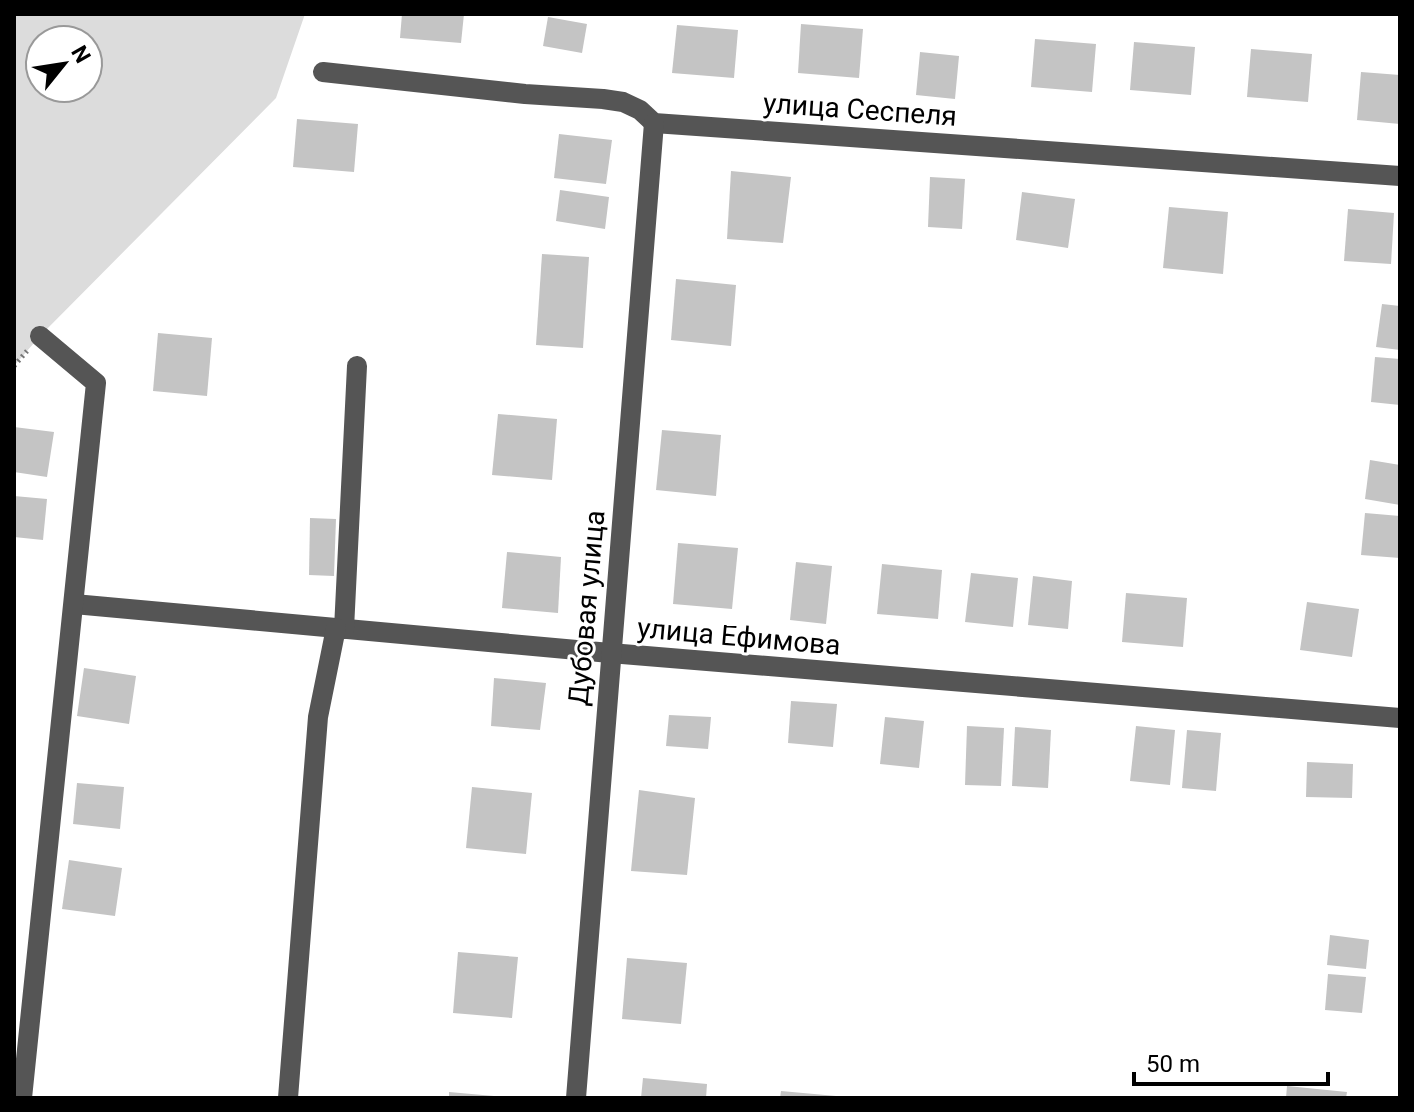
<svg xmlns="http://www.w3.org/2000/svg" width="1414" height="1112" font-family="Roboto,sans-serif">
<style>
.green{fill:#dcdcdc;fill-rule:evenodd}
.building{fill:#c4c4c4}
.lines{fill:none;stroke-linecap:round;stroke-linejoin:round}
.path{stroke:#777;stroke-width:5;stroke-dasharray:2 4;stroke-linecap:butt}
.minor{stroke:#555;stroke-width:20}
.labels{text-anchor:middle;stroke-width:6;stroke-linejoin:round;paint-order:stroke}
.street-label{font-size:28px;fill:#000;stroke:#fff}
</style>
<rect width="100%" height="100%" fill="#fff"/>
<path class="green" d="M14,14H305L276,98L40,336L14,366ZM40,40H88V88H40Z"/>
<g class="building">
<polygon points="402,14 464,14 461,43 400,38"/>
<polygon points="548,17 587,24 582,53 543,46"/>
<polygon points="801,24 863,29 859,78 798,73"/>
<polygon points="677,25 738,30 734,78 672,73"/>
<polygon points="1035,39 1096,44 1092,92 1031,87"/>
<polygon points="1134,42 1195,47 1191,95 1130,90"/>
<polygon points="1251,49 1312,54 1308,102 1247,97"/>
<polygon points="920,52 959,56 955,99 916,95"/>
<polygon points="1361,72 1400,75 1400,124 1357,120"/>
<polygon points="297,119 358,124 354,172 293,167"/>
<polygon points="559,134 612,140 606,184 554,178"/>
<polygon points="731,171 791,177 783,243 727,239"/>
<polygon points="930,177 965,179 962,229 928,227"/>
<polygon points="560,190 609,197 605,229 556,221"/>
<polygon points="1022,192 1075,199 1068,248 1016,240"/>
<polygon points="1169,207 1228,212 1223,274 1163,268"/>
<polygon points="1348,209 1394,213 1391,264 1344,261"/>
<polygon points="542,254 589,257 583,348 536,345"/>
<polygon points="676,279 736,285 731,346 671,340"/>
<polygon points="1382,304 1400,306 1400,350 1376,347"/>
<polygon points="158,333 212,338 207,396 153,391"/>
<polygon points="1375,357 1400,359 1400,405 1371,402"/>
<polygon points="498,414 557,419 552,480 492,475"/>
<polygon points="14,427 54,432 47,477 14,472"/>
<polygon points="662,430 721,435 716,496 656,490"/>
<polygon points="1370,460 1400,465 1400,505 1365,499"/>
<polygon points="14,496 47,499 43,540 14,537"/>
<polygon points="1365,513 1400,516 1400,558 1361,555"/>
<polygon points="310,518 336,519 334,576 309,575"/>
<polygon points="678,543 738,548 732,609 673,604"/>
<polygon points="507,552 561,557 558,613 502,608"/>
<polygon points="796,562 832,566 826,624 790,620"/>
<polygon points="882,564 942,570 938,619 877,614"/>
<polygon points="971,573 1018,578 1013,627 965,622"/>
<polygon points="1033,576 1072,581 1068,629 1028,625"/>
<polygon points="1126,593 1187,598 1183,647 1122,642"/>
<polygon points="1307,602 1359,609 1352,657 1300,650"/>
<polygon points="84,668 136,676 129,724 77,716"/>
<polygon points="494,678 546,683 540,730 491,726"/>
<polygon points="791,701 837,704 833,747 788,743"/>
<polygon points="669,715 711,717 708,749 666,746"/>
<polygon points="885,717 924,721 919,768 880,764"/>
<polygon points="967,726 1004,728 1001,786 965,785"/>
<polygon points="1136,726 1175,730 1170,785 1130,781"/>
<polygon points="1015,727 1051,730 1048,788 1012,786"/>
<polygon points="1187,730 1221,733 1216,791 1182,788"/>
<polygon points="1307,762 1353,764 1352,798 1306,797"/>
<polygon points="77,783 124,787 120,829 73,824"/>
<polygon points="472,787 532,793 526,854 466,848"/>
<polygon points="639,790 695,798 687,875 631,871"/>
<polygon points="69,860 122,868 115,916 62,909"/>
<polygon points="1330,935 1369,940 1366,969 1327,965"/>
<polygon points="458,952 518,957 512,1018 453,1013"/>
<polygon points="627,958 687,963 681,1024 622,1019"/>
<polygon points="1328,974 1366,977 1362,1013 1325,1010"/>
<polygon points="643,1078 707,1084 706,1098 641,1098"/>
<polygon points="1287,1086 1347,1092 1346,1098 1286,1098"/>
<polygon points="781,1091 836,1096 835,1098 780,1098"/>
<polygon points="449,1092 494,1096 494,1098 449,1098"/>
</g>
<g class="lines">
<polyline class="path" points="14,366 27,351"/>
<g class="minor">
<polyline points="323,72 525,94 603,99 623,102 640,110 654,123 1400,176"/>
<polyline points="74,604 610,653 1400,718"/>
<polyline points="344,629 357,366"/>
<polyline points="22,1098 96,383 40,336"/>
<polyline points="288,1098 318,717 336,628"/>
<polyline points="576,1098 654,123"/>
</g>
</g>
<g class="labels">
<g class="street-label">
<text transform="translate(860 109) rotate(4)" y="10">улица Сеспеля</text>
<text transform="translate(586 608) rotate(-85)" y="10">Дубовая улица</text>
<text transform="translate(739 636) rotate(5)" y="10">улица Ефимова</text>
</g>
</g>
<rect width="1414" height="1112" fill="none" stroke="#000000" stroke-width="32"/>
<g transform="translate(64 64) rotate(60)"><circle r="38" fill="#ffffff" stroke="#999999" stroke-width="2"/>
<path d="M0-6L14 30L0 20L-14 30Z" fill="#000000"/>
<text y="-12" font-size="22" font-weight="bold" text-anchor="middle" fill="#000000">N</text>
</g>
<path d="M1134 1072v12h194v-12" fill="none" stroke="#000000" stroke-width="4"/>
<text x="1146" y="1072" font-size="24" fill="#000000" stroke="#ffffff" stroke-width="6" paint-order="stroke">50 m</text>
</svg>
